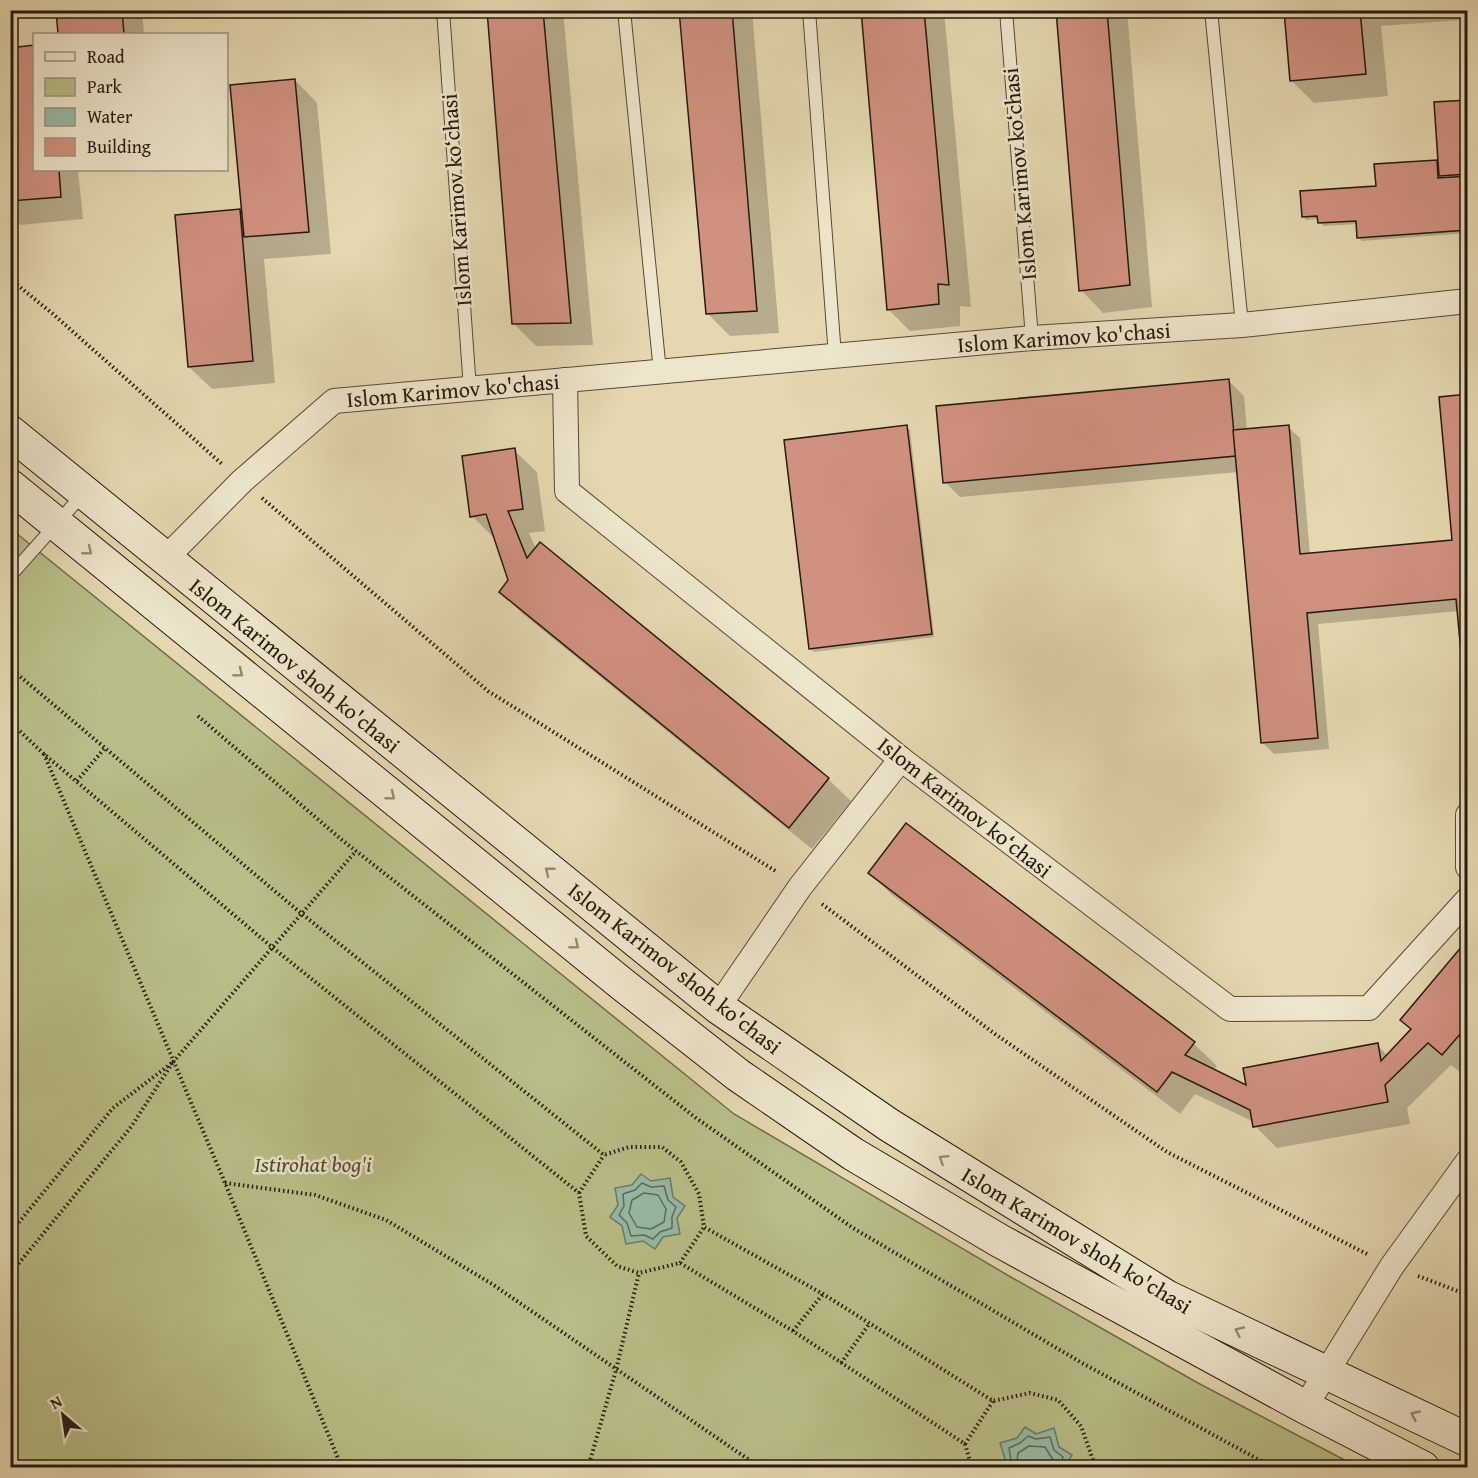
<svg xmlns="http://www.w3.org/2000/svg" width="1478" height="1478" font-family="'Gentium Book Plus',serif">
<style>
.green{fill:#b9be88;stroke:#6e6c4b;stroke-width:1.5}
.water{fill:#97bba6;stroke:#697b69;stroke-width:1.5}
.shadow{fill:#0003}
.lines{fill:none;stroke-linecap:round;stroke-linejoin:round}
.shore{stroke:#5e6a5a;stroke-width:1.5}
.building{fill:#d19180;stroke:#241a0e;stroke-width:1.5}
.lane-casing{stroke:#544a36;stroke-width:14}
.street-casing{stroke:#544a36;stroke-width:26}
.secondary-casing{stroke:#241a0e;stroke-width:35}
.path{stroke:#241a0e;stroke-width:4;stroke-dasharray:1.5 3;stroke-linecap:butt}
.lane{stroke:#eee6cc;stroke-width:12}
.street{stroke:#eee6cc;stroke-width:24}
.secondary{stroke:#eee6cc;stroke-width:33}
.oneway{stroke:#938a76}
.labels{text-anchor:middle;stroke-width:5;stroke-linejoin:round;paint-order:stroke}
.street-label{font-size:22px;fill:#241a0e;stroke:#eee6cc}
.park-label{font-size:22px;font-style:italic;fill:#514b33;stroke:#eee6cc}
</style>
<rect width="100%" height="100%" fill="#e5d8b0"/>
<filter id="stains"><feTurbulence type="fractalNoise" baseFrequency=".00333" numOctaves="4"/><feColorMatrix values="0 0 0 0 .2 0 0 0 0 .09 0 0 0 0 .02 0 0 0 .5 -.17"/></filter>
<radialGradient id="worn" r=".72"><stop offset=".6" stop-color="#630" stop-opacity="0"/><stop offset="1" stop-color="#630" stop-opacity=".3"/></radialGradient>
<polygon class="green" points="11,529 734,1114 1009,1276 1198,1383 1358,1467 11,1468"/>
<g class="water">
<polygon points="641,1174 651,1181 670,1178 673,1197 685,1206 677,1218 680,1234 663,1237 655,1249 643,1241 626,1244 622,1226 610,1217 618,1205 615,1188 632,1185"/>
<polygon points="1025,1427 1036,1434 1054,1428 1059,1447 1072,1455 1065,1467 1000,1467 1005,1459 1000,1443 1017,1438"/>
</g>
<g class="shadow">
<polygon points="58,10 142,10 144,34 60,34"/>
<polygon points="488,10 563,10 593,345 536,346 513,323"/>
<polygon points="680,10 752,10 779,333 730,336 707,313"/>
<polygon points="863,10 944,10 971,307 960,306 960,326 910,331 888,309"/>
<polygon points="1058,10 1127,10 1152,307 1103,313 1081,290"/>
<polygon points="1309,10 1461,10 1462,20 1381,26 1388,96 1314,103 1292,81 1286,13"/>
<polygon points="34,47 34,170 78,170 83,219 20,225 10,215 10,49"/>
<polygon points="295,80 317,103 331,254 264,259 275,383 212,389 189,367 176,216 243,210"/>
<polygon points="1468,102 1468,233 1362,241 1358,237 1357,224 1323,226 1319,219 1306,220 1303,216 1377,187 1376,165 1439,161"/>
<polygon points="1228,380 1244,396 1247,430 1288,427 1300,438 1310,554 1454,541 1459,611 1318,624 1329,749 1274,754 1263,743 1238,472 960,497 945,482"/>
<polygon points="906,427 910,430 934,637 814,652 810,649"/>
<polygon points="514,450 537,472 545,531 529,533 536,549 540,544 828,779 851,801 812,849 523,614 501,592 510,581 494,538 472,516"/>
<polygon points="906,825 1194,1044 1217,1066 1213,1071 1248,1087 1377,1045 1388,1056 1412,1030 1402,1020 1468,942 1468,1074 1465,1076 1451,1065 1407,1108 1410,1124 1277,1148 1255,1126 1254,1122 1195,1094 1180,1114 892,895 870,873"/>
</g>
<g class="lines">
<g class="shore">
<polygon points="642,1183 651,1187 664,1186 668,1200 676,1207 672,1217 672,1228 660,1232 653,1239 644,1235 631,1236 627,1223 619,1215 624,1206 623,1194 635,1190"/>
<polygon points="644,1193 658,1195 666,1209 664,1222 651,1229 637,1227 629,1213 632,1200"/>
<polyline points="1007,1468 1011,1460 1009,1448 1020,1443 1028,1436 1036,1439 1050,1437 1054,1450 1063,1457 1060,1468"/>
<polyline points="1016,1468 1018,1453 1029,1446 1045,1447 1053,1460 1053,1468"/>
</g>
</g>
<g class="building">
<polygon points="56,10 122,10 124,34 58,34"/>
<polygon points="487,10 543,10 571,323 512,324"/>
<polygon points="679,10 732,10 757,311 706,314"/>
<polygon points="861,10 924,10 949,285 938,284 939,304 887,310"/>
<polygon points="1056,10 1107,10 1130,285 1079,291"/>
<polygon points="1360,10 1366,74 1290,81 1284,11"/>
<polygon points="34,45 34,170 59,170 61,197 10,201 10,48"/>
<polygon points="295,79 309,232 244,237 230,85"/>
<polygon points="1468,100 1468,174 1439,176 1434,102"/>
<polygon points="1437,160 1438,178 1468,176 1468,230 1357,238 1356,221 1318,223 1317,216 1302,217 1300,191 1376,186 1374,164"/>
<polygon points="240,209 253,361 188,367 175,215"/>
<polygon points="1229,379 1236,456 943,483 936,406"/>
<polygon points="1468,394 1468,728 1456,599 1307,613 1318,738 1261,743 1233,430 1289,425 1300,554 1452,540 1439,397"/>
<polygon points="907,425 932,634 809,649 784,440"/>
<polygon points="515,448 523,509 508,511 527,558 540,542 829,778 789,828 499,592 508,580 486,514 470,517 462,456"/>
<polygon points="906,823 1195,1042 1185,1055 1246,1085 1243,1068 1378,1043 1381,1061 1411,1029 1400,1020 1468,939 1468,1025 1442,1055 1428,1043 1385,1085 1388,1102 1253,1127 1250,1110 1172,1072 1157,1092 868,873"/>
</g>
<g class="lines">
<defs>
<g id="lane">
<polyline points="443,10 470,389"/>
<polyline points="624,10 660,372"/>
<polyline points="809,10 835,356"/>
<polyline points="1006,10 1032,338"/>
<polyline points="1211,10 1242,325"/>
<polyline points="10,576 83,494"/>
</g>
<g id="street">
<polyline points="565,380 567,491 901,759 1230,1009 1369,1008 1468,899"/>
<polyline points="165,559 242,481 334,401 1032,338 1242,325 1468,301"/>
<polyline points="1468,815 1468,867"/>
<polyline points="718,1007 800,887 901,759"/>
<polyline points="1305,1407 1392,1266 1468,1161"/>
</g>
<g id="secondary">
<polyline points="10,432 718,1007 889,1125 1167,1297 1468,1440"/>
<polyline points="10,486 622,984 738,1075 853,1154 1000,1241 1305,1407 1423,1468"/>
</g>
</defs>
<use href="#lane" class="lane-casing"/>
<use href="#street" class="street-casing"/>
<use href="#secondary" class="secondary-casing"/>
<g class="path">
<polyline points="10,279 53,314 222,464"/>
<polyline points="262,498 488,691 777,872"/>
<polyline points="10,668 302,914 604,1155 629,1147 662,1147 681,1162 699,1194 704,1227 823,1294 993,1401 1030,1393 1058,1400 1081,1426 1094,1463 1101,1468"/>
<polyline points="198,716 342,840 696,1118 853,1228 1082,1363 1274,1468"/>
<polyline points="10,722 44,754 273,948 579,1193 586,1236 617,1266 639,1273 680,1263 793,1331 965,1444 972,1468"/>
<polyline points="44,754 225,1183 342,1468"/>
<polyline points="77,781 104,749"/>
<polyline points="822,904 995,1034 1167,1152 1367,1254"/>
<polyline points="173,1062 356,851"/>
<polyline points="225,1183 315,1195 386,1220 492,1284 761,1468"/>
<polyline points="579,1193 604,1155"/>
<polyline points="10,1233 113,1108 173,1062 131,1127 10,1274"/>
<polyline points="680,1263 704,1227"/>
<polyline points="1418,1276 1468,1295"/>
<polyline points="793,1331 823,1294"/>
<polyline points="841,1363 870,1323"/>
<polyline points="965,1444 993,1401"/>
<polyline points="588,1468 616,1370 639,1273"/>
</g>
<use href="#lane" class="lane"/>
<use href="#street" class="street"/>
<use href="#secondary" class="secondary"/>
</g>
<defs><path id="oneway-chevron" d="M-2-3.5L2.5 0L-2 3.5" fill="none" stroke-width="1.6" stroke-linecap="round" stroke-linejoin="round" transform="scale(1.5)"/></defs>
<g class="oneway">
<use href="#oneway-chevron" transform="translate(88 551) rotate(39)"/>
<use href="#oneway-chevron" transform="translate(239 673) rotate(39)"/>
<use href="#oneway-chevron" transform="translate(391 796) rotate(39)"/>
<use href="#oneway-chevron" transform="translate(549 871) rotate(-141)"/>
<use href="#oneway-chevron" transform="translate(575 945) rotate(39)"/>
<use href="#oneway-chevron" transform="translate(943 1159) rotate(-148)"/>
<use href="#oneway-chevron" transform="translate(1239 1331) rotate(-155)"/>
<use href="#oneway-chevron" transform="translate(1415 1415) rotate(-155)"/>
</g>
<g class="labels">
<g class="street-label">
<text transform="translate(1019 174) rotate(-95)" y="8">Islom Karimov ko‘chasi</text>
<text transform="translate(456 200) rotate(-94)" y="8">Islom Karimov ko‘chasi</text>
<text transform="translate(1064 337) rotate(-4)" y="8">Islom Karimov ko'chasi</text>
<text transform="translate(453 390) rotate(-5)" y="8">Islom Karimov ko'chasi</text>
<text transform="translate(295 665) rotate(39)" y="8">Islom Karimov shoh ko'chasi</text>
<text transform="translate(965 807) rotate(38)" y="8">Islom Karimov ko‘chasi</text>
<text transform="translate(675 968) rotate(38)" y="8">Islom Karimov shoh ko'chasi</text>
<text transform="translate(1077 1240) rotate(31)" y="8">Islom Karimov shoh ko'chasi</text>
</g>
<g class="park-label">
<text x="313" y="1172">Istirohat bog'i</text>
</g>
</g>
<rect width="1478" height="1478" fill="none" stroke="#e5d8b0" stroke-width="36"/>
<rect x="12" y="12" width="1454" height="1454" fill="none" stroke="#241a0e" stroke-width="3"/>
<rect x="18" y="18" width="1442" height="1442" fill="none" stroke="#241a0e" stroke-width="1.5"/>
<rect x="33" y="33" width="195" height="138" fill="#eee6cc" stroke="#9d9480" stroke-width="1.5"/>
<rect x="45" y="52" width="30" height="9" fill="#eee6cc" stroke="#9d9480" stroke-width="1.5"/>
<text x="87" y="63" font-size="18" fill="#241a0e">Road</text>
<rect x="45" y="78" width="30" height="18" fill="#b9be88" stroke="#9d9480" stroke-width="1.5"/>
<text x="87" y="93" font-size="18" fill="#241a0e">Park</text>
<rect x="45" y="108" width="30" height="18" fill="#97bba6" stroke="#9d9480" stroke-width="1.5"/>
<text x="87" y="123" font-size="18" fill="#241a0e">Water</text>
<rect x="45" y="138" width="30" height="18" fill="#d19180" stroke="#9d9480" stroke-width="1.5"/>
<text x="87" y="153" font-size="18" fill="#241a0e">Building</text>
<g transform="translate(63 1415) rotate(331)" stroke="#eee6cc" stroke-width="4.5" paint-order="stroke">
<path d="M0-4.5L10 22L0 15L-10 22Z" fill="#241a0e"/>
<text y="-9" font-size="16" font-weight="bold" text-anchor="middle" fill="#241a0e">N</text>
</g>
<rect width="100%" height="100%" filter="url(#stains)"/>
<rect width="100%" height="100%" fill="url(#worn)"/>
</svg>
